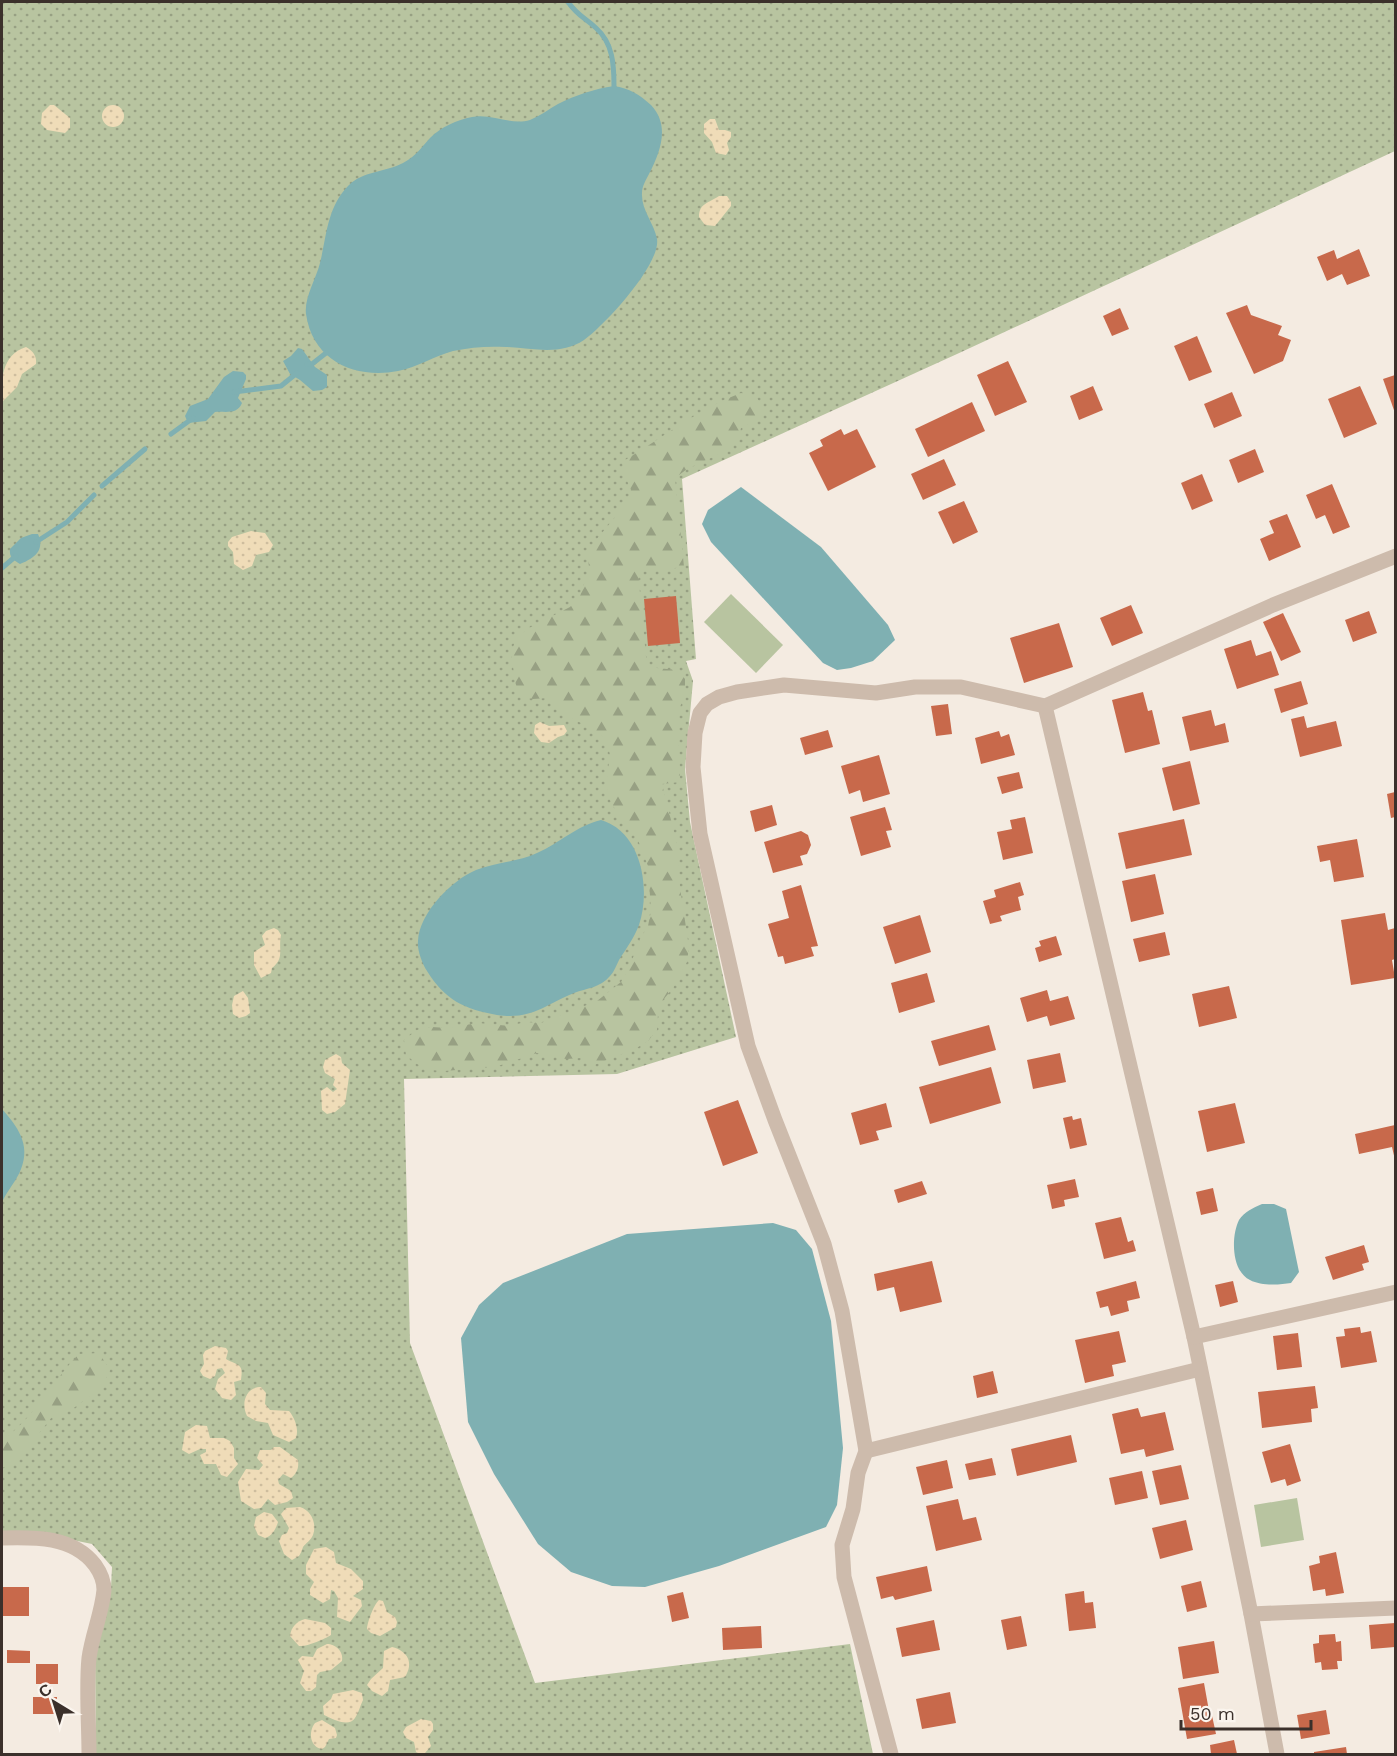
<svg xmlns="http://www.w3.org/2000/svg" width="1397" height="1756" font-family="'Work Sans',sans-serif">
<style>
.grass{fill:url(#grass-dots)}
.forest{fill:url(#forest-firs)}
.sand{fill:url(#sand-dots)}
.green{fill:#b8c4a0}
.water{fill:#7fb0b2}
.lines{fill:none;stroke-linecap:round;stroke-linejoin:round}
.stream{stroke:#7fb0b2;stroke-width:5}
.building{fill:#c8694b}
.street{stroke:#cdbbac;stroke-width:15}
</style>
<defs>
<pattern id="grass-dots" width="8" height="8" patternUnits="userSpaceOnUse" patternTransform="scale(1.5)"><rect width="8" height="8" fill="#b8c4a0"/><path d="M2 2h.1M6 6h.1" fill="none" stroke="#97a083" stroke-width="1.8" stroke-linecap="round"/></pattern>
<pattern id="forest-firs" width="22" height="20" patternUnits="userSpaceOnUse" patternTransform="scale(1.5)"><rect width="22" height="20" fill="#b8c4a0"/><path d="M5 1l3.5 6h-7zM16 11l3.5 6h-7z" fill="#97a083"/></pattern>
<pattern id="sand-dots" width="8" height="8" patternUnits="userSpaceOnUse" patternTransform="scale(1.5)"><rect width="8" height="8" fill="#efdcb8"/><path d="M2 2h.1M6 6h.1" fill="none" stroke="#cebd9e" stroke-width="1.8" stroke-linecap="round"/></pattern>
</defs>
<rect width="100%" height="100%" fill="#f4ebe1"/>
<polygon class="grass" points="2,2 1395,2 1395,151 957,354 682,479 696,659 686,661 693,681 685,769 690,822 736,1037 617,1074 404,1079 410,1343 535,1683 850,1644 873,1754 96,1754 95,1651 111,1588 112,1567 92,1544 53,1536 2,1533"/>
<g class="forest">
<path d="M741,393L756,397L765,409L759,419L741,428L738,442L726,451L687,469L675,478L684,567L638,572L647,667L677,670L685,679V693L678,713L680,782L662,784L677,844L680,888L689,947L687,962L673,988L663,1000L658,1014L657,1030L648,1041L635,1049L594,1065L581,1058L566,1059L537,1053L495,1067L444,1071L430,1070L417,1064L406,1055L404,1040L417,1030L432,1027L447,1028L478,1023L510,1026L525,1022L541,1023L597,1001L621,982L629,968L640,939L648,926L651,911L648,866L636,835L617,813L610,800L606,785L610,755L607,742L597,731L569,717L548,698L533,699L519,696L515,681L511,652L517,637L529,628L570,607L580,596L589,569L588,554L596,540L626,504L631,490L625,476L622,462C661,439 698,409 741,393Z"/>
<path d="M99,1353L110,1370L102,1387L71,1410L52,1417L16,1462L2,1468V1440C34,1419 52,1381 79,1354Z"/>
</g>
<g class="sand">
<circle cx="113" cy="116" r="11"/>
<polygon points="50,105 54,105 70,118 70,128 65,133 47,130 41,124 42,113"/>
<polygon points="710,119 715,119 719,130 725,130 731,132 731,137 727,143 729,150 726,155 716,153 712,142 704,133 704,124"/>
<path d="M719,196H727L731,202V206L715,226L705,225L699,217C699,203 709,203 719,196Z"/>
<path d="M26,347C33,351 37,356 36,364L22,374L17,387L2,402C1,381 1,355 26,347Z"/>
<polygon points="251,531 265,533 273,545 269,552 256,555 252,566 243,570 234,564 233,552 228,546 228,542 232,537"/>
<polygon points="540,722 549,726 564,725 567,731 564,735 558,737 549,743 541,742 534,733 535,725"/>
<path d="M274,928L278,930L281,935C278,950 285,958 272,968L271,973L261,978L254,965V952L265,945L262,936L266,931Z"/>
<polygon points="243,991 248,998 250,1013 246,1016 239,1018 233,1014 232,1005 234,996"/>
<polygon points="336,1054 341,1057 342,1063 350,1070 345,1104 335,1112 327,1114 322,1110 321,1091 327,1087 333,1092 337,1089 333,1085 335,1079 325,1073 323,1067 325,1060"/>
<path d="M215,1346L226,1348L228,1351L226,1359C238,1366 244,1363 241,1380L234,1382L236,1395L231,1400L222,1398L215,1389L218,1379L225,1373L222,1368L217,1369L215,1376L210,1379L203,1376L200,1371L204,1364L203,1355L205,1351Z"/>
<path d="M261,1387L266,1393L265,1404L270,1410L289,1411C295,1418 299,1429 296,1438L289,1442L273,1435L268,1423L256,1421L247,1416C241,1404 245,1387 261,1387Z"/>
<polygon points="196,1425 207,1426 210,1438 224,1438 230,1441 234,1448 234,1458 238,1464 227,1477 221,1475 216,1464 204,1464 200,1455 206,1452 206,1449 200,1449 189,1454 182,1450 185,1432"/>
<path d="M274,1447H280L298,1460C299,1468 297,1473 291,1478L283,1474L278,1480L279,1484L291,1491L293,1498L287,1502L275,1505L268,1499L261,1508L254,1509L241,1501L238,1482L246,1469L259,1470L263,1465L257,1458L260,1450H271Z"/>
<path d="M300,1507C312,1511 317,1524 313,1535C311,1540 306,1543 303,1547C302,1550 301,1553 299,1556L292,1560L284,1554L279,1541L282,1535L287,1533L289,1528L281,1514L286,1508Z"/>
<path d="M264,1512L272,1514L278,1522C276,1529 272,1536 265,1538L258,1535L254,1526L256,1517Z"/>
<polygon points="326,1547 334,1552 336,1563 351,1569 363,1581 363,1589 353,1596 361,1600 362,1606 350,1622 337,1617 338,1598 334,1591 331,1590 330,1599 323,1603 310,1595 310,1589 314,1582 306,1574 306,1565 314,1549"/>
<path d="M379,1600L383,1601L387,1612L395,1617L397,1622L396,1627L380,1636L371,1633L367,1629C367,1623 374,1604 379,1600Z"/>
<path d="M305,1619L325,1623L331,1628V1635C325,1639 306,1647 299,1646L290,1636C291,1627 297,1621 305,1619Z"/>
<path d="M327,1644C335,1644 344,1651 342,1661L331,1670L320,1672L317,1675L316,1687L311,1691H306L300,1683L304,1671L298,1660L302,1656L313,1657L317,1649Z"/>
<path d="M392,1647C408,1651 414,1663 405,1677L390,1680L388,1691L382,1696L372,1691L367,1685L371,1679L383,1668L384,1651Z"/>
<path d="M353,1690L362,1693L363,1700C360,1706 359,1712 355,1718C349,1728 332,1719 324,1715L323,1706L331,1699L333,1694Z"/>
<polygon points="421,1719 431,1721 433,1724 433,1730 428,1737 431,1746 425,1753 420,1754 416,1752 414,1742 406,1738 403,1732 406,1727"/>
<path d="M322,1720L335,1728L337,1735L336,1738L329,1739L325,1747L322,1749C310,1747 308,1732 315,1723Z"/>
</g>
<g class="green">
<polygon points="731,594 783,645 756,673 704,622"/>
<polygon points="1297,1498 1304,1540 1261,1547 1254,1505"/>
</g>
<g class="water">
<path d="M614,86C629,88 640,95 651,105C670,125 661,151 649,174C646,180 642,186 642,193C641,210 654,223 657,239C661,264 605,325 584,340C560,356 533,348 506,347C489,346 471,347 453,351C434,356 418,367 398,371C356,379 313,362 306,314C304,298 316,279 320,263C327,235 327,207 349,185C363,171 386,172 403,163C415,157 421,148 430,138C441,127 457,120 472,117C492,113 511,126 530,120C540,116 549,109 558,104C576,95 594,89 614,86Z"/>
<polygon points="298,348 302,349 315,367 327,375 327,387 322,390 313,391 300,380 290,374 283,361 291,356"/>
<path d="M233,371L243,372L246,375V379L238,398L242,403C237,415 226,411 215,412L206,421L188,423L185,416L190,406L208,399L224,377Z"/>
<polygon points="741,487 821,547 888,625 895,640 873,661 851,668 837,670 823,663 711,542 702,524 708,510"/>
<path d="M32,534H38C45,550 35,558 20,564C13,560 9,557 10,549L21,538Z"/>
<path d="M601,820C642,832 651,889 639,925C634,938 626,949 619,960C616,966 614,972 610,976C600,988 587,988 574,993C544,1005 532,1020 497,1015C464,1009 445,1000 427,971C422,963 417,950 418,941C419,913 452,880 476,870C496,862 518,862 537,853C560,843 576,826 601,820Z"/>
<path d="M2,1109C17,1126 31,1144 21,1169C17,1180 7,1191 2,1202Z"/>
<path d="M1262,1204H1274L1286,1209L1299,1272L1291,1283C1279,1285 1261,1286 1250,1280C1231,1271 1231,1236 1239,1220C1244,1212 1253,1208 1262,1204Z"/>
<polygon points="773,1223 796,1230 812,1249 831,1321 843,1448 837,1505 826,1527 719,1566 645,1587 612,1586 571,1572 538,1544 494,1474 468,1422 461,1338 479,1305 503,1283 627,1234"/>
</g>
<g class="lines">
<g class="stream">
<path d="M568,2C578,16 584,17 596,28C613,43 614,65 614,86"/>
<polyline points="307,364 312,364 326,353"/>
<polyline points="234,392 281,386 297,373"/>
<polyline points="171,434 193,418"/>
<polyline points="102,486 145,449"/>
<polyline points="36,542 67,522 94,495"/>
<polyline points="2,568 16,556"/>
</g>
</g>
<g class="building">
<polygon points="1359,249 1370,276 1347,285 1342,274 1327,281 1317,257 1334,250 1337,259"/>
<polygon points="1247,305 1251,315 1282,326 1278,335 1291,340 1283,361 1254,374 1226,313"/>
<polygon points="1120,308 1129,329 1112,336 1103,316"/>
<polygon points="1197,336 1212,372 1189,381 1174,346"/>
<polygon points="1008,361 1027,402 995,416 977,375"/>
<polygon points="1395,375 1395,413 1383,379"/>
<polygon points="1093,386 1103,410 1079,420 1070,396"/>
<polygon points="1360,386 1377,424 1344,438 1328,399"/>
<polygon points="1232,392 1242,416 1214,428 1204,404"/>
<polygon points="972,402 985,431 928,457 915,429"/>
<polygon points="841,429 844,435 857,429 876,467 828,491 809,453 823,446 820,440"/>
<polygon points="1255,449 1264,472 1238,483 1229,460"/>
<polygon points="944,459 956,485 923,500 911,474"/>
<polygon points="1202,474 1213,501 1192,510 1181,483"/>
<polygon points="1332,484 1350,527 1333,534 1325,515 1316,519 1306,495"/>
<polygon points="964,501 978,532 953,544 938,512"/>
<polygon points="1287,514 1301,547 1269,561 1260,539 1274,533 1269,521"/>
<polygon points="676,596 680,643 648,646 644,599"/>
<polygon points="1131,605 1143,633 1112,646 1100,618"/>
<polygon points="1369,611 1377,633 1353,642 1345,620"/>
<polygon points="1283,613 1301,652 1281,661 1263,622"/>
<polygon points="1059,623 1073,667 1024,683 1010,638"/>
<polygon points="1251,640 1256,656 1271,651 1279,675 1237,689 1224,649"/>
<polygon points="1301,681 1308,704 1281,713 1274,689"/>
<polygon points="1143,692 1148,711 1152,710 1160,744 1125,753 1112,700"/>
<polygon points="948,704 952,734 936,736 931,706"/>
<polygon points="1211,710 1215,726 1225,723 1229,742 1190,751 1182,717"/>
<polygon points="1304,716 1307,728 1336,721 1342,746 1300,757 1291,719"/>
<polygon points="828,730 833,747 805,755 800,738"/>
<polygon points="999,731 1001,737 1009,734 1015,755 981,764 975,738"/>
<polygon points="879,755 890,794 863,802 860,790 849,794 841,766"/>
<polygon points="1190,761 1200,804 1173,811 1162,768"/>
<polygon points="1019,772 1023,788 1002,794 997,777"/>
<polygon points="1395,792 1395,817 1391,818 1387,794"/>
<polygon points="772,805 777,825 755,832 750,811"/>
<polygon points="885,807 892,830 886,831 891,847 861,856 850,817"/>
<polygon points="1025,817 1033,853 1003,860 997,832 1012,829 1010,820"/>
<polygon points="1184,819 1192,855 1126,869 1118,833"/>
<polygon points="801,831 808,835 811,845 807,854 800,856 803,865 773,873 764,842"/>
<polygon points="1357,839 1364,877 1334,882 1330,860 1320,862 1317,846"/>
<polygon points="1155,874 1164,914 1131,922 1122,881"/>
<polygon points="1020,882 1024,895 1018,897 1021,910 1000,916 1002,921 990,924 983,901 996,897 994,890"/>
<polygon points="801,885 818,946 811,947 814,956 785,964 783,956 778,957 768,924 789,918 782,891"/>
<polygon points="1385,913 1388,930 1395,928 1395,959 1392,960 1395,978 1351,985 1341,920"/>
<polygon points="920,915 931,952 895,964 883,927"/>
<polygon points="1165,932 1170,955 1139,962 1133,939"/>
<polygon points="1056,936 1062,955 1039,962 1035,948 1041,946 1039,941"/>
<polygon points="927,973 935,1002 899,1013 891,983"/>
<polygon points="1229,986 1237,1018 1199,1027 1192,994"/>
<polygon points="1047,990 1050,1001 1068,996 1075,1019 1050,1026 1047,1016 1027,1022 1020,998"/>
<polygon points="989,1025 996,1050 939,1066 931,1041"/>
<polygon points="1060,1053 1066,1082 1033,1089 1027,1060"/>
<polygon points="991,1067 1001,1103 930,1124 919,1087"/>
<polygon points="738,1100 758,1153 723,1166 704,1112"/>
<polygon points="886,1103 892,1127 876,1131 879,1140 860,1145 851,1113"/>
<polygon points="1235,1103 1245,1143 1207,1152 1198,1111"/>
<polygon points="1072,1116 1073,1120 1081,1118 1087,1145 1070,1149 1063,1118"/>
<polygon points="1395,1125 1395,1160 1392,1147 1359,1154 1355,1134"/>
<polygon points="1075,1179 1079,1197 1064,1200 1065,1206 1052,1209 1047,1185"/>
<polygon points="922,1181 927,1194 898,1203 894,1190"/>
<polygon points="1213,1188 1218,1211 1201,1215 1196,1192"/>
<polygon points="1121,1217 1128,1242 1133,1240 1136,1251 1104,1259 1095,1223"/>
<polygon points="1364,1245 1369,1262 1362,1264 1364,1270 1333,1280 1325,1257"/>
<polygon points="932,1261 942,1302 900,1312 894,1287 877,1291 874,1274"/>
<polygon points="1136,1281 1140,1298 1127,1301 1129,1311 1111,1316 1108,1306 1100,1308 1096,1292"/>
<polygon points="1233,1281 1238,1302 1220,1307 1215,1285"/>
<polygon points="1360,1327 1361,1333 1371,1331 1377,1362 1341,1368 1336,1337 1345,1336 1344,1329"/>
<polygon points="1119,1331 1126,1362 1112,1365 1114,1376 1085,1383 1075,1340"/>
<polygon points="1298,1333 1302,1367 1277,1370 1273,1336"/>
<polygon points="993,1371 998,1393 977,1398 973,1376"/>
<polygon points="1315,1386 1318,1408 1311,1409 1312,1422 1262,1428 1258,1392"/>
<polygon points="1138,1408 1141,1417 1165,1412 1174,1450 1146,1457 1144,1449 1121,1454 1112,1414"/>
<polygon points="1071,1435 1077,1462 1017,1476 1011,1449"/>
<polygon points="1290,1444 1301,1481 1287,1486 1285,1479 1271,1483 1262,1452"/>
<polygon points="992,1458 996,1475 969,1480 965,1464"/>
<polygon points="947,1460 953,1488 923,1495 916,1467"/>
<polygon points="1181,1465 1189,1499 1160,1505 1152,1471"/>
<polygon points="1142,1471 1148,1498 1115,1505 1109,1478"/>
<polygon points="958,1499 963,1520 976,1517 982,1540 936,1551 926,1506"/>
<polygon points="1186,1520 1193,1550 1160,1559 1152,1528"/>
<polygon points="1336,1552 1344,1593 1326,1596 1325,1589 1313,1591 1309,1566 1320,1563 1319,1556"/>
<polygon points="927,1566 932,1591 895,1600 893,1596 881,1599 876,1577"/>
<polygon points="1201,1581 1207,1607 1187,1612 1181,1586"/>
<rect x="2" y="1587" width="27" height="29"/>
<polygon points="1084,1591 1085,1603 1093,1602 1096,1628 1069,1631 1065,1594"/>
<polygon points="683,1592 689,1618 672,1622 667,1596"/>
<polygon points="1021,1616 1027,1646 1007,1650 1001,1620"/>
<polygon points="934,1620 940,1650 902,1657 896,1628"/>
<polygon points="1395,1623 1395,1647 1371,1649 1369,1625"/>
<polygon points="761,1626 762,1648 723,1650 722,1628"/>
<polygon points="1335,1634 1336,1642 1341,1641 1342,1661 1337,1661 1338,1669 1322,1670 1321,1662 1315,1663 1313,1644 1319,1643 1319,1635"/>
<polygon points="1214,1641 1219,1673 1183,1679 1178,1647"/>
<polygon points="7,1650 30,1651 30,1663 7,1663"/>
<rect x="36" y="1664" width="22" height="20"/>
<polygon points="1204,1683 1209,1711 1211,1711 1216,1734 1187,1739 1178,1688"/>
<polygon points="950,1692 956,1723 922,1729 916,1699"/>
<polygon points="33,1697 57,1697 56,1714 33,1714"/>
<polygon points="1326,1710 1330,1734 1301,1739 1297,1715"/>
<polygon points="1234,1740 1237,1754 1211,1754 1210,1745"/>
<polygon points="1346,1747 1347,1754 1314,1754 1314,1752"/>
</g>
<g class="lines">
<g class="street">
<polyline points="1045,706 1194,1337 1251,1614 1277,1754"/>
<polyline points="1194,1337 1396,1292"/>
<polyline points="866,1451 1200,1369"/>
<path d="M2,1538C34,1537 73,1536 95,1565C100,1572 104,1580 104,1590C102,1613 92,1635 89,1658C86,1686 89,1725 89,1754"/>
<polyline points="1251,1614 1396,1608"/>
<polyline points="891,1754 844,1577 842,1545 853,1509 858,1473 866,1451 842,1311 824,1244 775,1120 748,1046 700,834 693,767 695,733 700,713 707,704 719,697 737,692 784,685 876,693 915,687 961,687 1045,706 1273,605 1396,556"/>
</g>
</g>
<rect width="1397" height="1756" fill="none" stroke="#3b302b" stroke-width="6"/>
<g transform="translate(54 1702) rotate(322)" stroke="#fbf5ee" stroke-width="4.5" paint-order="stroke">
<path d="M0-4.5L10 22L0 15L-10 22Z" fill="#3b302b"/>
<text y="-9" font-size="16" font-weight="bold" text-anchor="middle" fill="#3b302b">С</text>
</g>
<path d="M1181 1720v9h130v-9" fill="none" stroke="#3b302b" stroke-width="3"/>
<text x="1190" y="1720" font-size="18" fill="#3b302b" stroke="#fbf5ee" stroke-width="4.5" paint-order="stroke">50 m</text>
</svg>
